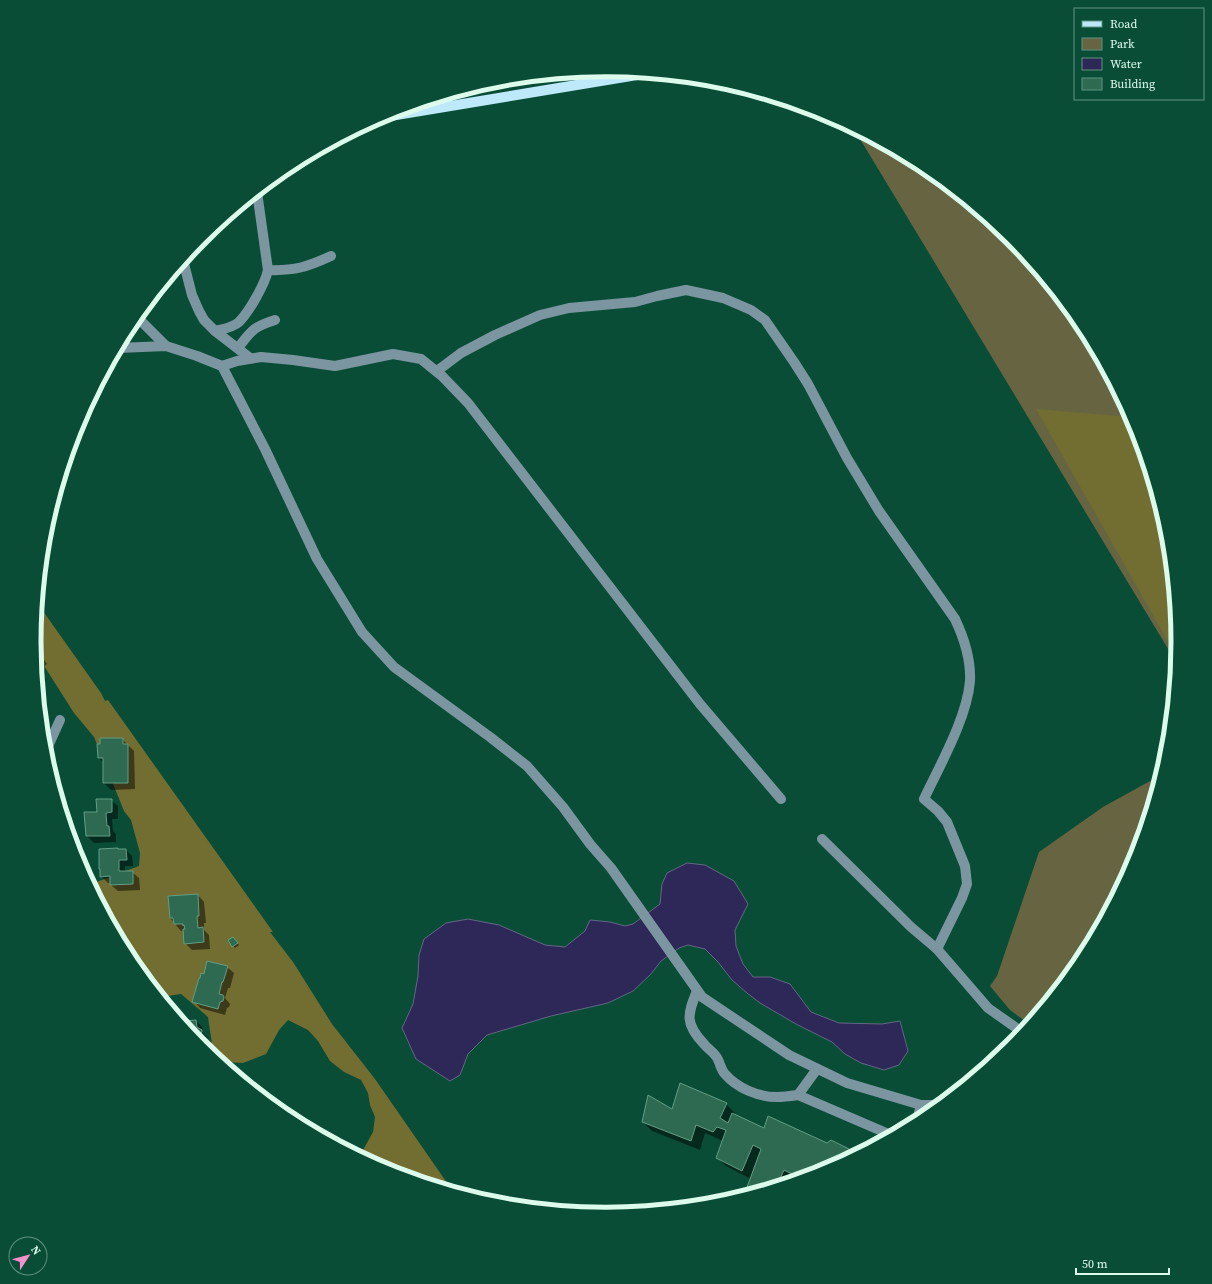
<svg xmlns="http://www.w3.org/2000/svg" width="1212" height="1284" font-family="'Source Serif 4',serif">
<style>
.green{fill:#676541}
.forest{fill:#726d31}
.water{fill:#2d2857;stroke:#626784}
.shadow{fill:#0007}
.building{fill:#2e6a52;stroke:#639e85}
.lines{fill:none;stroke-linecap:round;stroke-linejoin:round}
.minor{stroke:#7c96a1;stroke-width:10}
.major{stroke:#bee9fa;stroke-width:10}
.rim{fill:none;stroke:#ddfbed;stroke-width:5}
</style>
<rect width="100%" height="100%" fill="#0a4d37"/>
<g class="green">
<polygon points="854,129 924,167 1011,238 1082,324 1135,423 1167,531 1178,642 1176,662"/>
<polygon points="1161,775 1134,861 1081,960 1029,1024 1010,1010 990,986 997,976 1039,852 1103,807"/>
</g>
<g class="forest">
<polygon points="1036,409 1131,417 1135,423 1167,531 1178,642 1177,657"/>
<polygon points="38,604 101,693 105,701 108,700 113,707 273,932 270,932 293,962 332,1024 375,1079 452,1190 387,1170 351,1151 362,1152 373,1132 375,1117 370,1105 368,1093 361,1080 344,1072 330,1061 318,1041 308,1030 288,1020 279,1030 266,1054 243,1063 225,1062 212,1044 208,1017 181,994 161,997 130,960 97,897 94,883 139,866 140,853 131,820 124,811 94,737 74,713 41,661 36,659 34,642"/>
</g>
<polygon class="water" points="687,863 705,865 734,881 748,904 735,930 736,946 743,964 753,977 770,977 790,984 811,1012 839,1023 882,1024 900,1021 908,1051 899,1065 884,1070 861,1063 845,1054 832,1042 796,1024 760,1003 747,993 732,980 718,962 705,949 688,945 679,948 661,961 651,974 633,991 608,1003 551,1016 487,1035 468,1054 460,1075 450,1081 416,1059 402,1028 413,1004 418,976 419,955 424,939 446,923 468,919 499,925 545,945 565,947 585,931 590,920 610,922 625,926 633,924 660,904 662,884 667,873"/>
<g class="shadow">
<polygon points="35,648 47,664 41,669 43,671 41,673 46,680 38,686"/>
<polygon points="122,739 134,751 135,789 111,790 104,783 104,763 99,758"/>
<polygon points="111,800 118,806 118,819 112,819 113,831 116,834 116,842 94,843 87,836 87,830 98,813"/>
<polygon points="126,850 132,856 133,866 125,866 125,872 132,872 139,878 140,890 118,891 111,885 111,883 108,883 101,876"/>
<polygon points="198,895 204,902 206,923 204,923 204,930 209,935 210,949 192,950 185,943 184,930 181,931 170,918"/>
<polygon points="235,940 239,945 235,948 229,941"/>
<polygon points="227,967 234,973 230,988 228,988 225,998 230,1004 229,1007 227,1008 225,1015 200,1008 194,1001 204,975"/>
<polygon points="179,1019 185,1022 196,1021 202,1027 203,1033 208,1038 206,1042 215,1050 215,1054 213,1056 201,1046"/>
<polygon points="726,1104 735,1113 734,1115 764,1129 827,1145 831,1141 856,1154 825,1171 795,1179 793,1178 791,1181 750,1193 747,1190 751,1179 726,1166 717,1158 723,1141 705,1133 700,1150 652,1131 643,1122 673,1111"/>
</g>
<g class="building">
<polygon points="35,647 42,657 36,661"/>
<polygon points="100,738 123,738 123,744 128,744 128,783 103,783 103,758 98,758 97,744 100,744"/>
<polygon points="96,799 112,799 112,812 106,813 107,826 109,826 110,836 86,836 84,812 97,812"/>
<polygon points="118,848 118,849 126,849 127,860 119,860 119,871 133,871 133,884 110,885 110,876 100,877 100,869 99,869 99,849"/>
<polygon points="198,894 199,916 197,916 198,928 203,927 204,942 184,944 183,929 185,929 184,925 183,926 183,924 174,924 173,918 170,918 168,896"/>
<polygon points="233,937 238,943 232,947 228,940"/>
<polygon points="207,961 228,966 223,982 222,982 219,994 223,995 224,997 223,1001 220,1002 218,1009 192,1002 199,978 200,978 201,973 204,974"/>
<polygon points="180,1017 183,1019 183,1021 196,1020 197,1027 202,1030 202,1032 198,1037 199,1040 204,1040 208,1042 209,1047 206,1050 201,1046 178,1018"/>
<polygon points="680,1083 727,1103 720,1118 728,1123 732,1113 764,1128 768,1116 827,1143 831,1140 857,1153 825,1171 800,1178 784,1170 777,1185 751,1193 746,1190 761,1149 753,1145 742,1171 716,1158 726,1130 717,1127 713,1132 696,1125 691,1141 642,1122 648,1095 672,1109"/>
</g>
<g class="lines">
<g class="minor">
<polyline points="183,260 192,295 199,311 204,320 215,331 250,358"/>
<path d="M268,270C295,271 307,267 331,256"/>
<polyline points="137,317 166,346"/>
<path d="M215,331C223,329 232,328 239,322C249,312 265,284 268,270L257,192"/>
<polyline points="118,348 166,346 197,356 222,366 265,449 317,559 362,632 394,667 490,737 527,766 563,807 590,844 611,868 702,997 789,1055 847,1083 921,1105 939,1105"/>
<path d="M238,348C252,330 253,327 275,320"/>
<polyline points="222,366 237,361 261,357 293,360 335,366 393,354 421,359 442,376 468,403 700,704 781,799"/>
<path d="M437,371L461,353L495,335L540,315L569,308L635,302L657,296L686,290L723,298L751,310L765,320L794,362L808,384L847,458L879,511L955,619C964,638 971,659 970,681C967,718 940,765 924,799L938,811L947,822L965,866L967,884L962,898L937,949L988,1008L1022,1032"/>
<polyline points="45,753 60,720"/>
<polyline points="822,839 911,927 937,949"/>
<path d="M697,991C687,1015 685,1024 704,1044C707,1048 712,1051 715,1055C720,1060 720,1069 725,1074C737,1088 758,1097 777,1097C784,1097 791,1096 798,1095L817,1069"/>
<polyline points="798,1095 891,1135"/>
<polyline points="917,1121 921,1105"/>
</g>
<polyline class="major" points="378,118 643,74"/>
</g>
<path d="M0 0H1212V1284H0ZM41 642a565 565 0 1 1 1130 0a565 565 0 1 1-1130 0Z" fill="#0a4d37" fill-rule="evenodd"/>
<path class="rim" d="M41 642a565 565 0 1 1 1130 0a565 565 0 1 1-1130 0Z"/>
<rect x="1074" y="8" width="130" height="92" fill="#0a4d37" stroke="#5e9380"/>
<rect x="1082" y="21" width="20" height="6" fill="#bee9fa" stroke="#5e9380"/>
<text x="1110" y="28" font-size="12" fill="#ddfbed">Road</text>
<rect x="1082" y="38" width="20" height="12" fill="#676541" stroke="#5e9380"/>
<text x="1110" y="48" font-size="12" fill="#ddfbed">Park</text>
<rect x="1082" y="58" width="20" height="12" fill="#2d2857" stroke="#5e9380"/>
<text x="1110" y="68" font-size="12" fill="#ddfbed">Water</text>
<rect x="1082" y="78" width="20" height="12" fill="#2e6a52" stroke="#5e9380"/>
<text x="1110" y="88" font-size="12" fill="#ddfbed">Building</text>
<g transform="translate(28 1256) rotate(54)"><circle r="19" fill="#0a4d37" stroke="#5e9380"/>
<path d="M0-3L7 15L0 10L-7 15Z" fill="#f890cc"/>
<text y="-6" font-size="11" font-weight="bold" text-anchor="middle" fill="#ddfbed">N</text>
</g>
<path d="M1076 1268v6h93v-6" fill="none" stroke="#ddfbed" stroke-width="2"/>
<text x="1082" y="1268" font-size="12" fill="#ddfbed" stroke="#0a4d37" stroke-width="3" paint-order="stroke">50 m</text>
</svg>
